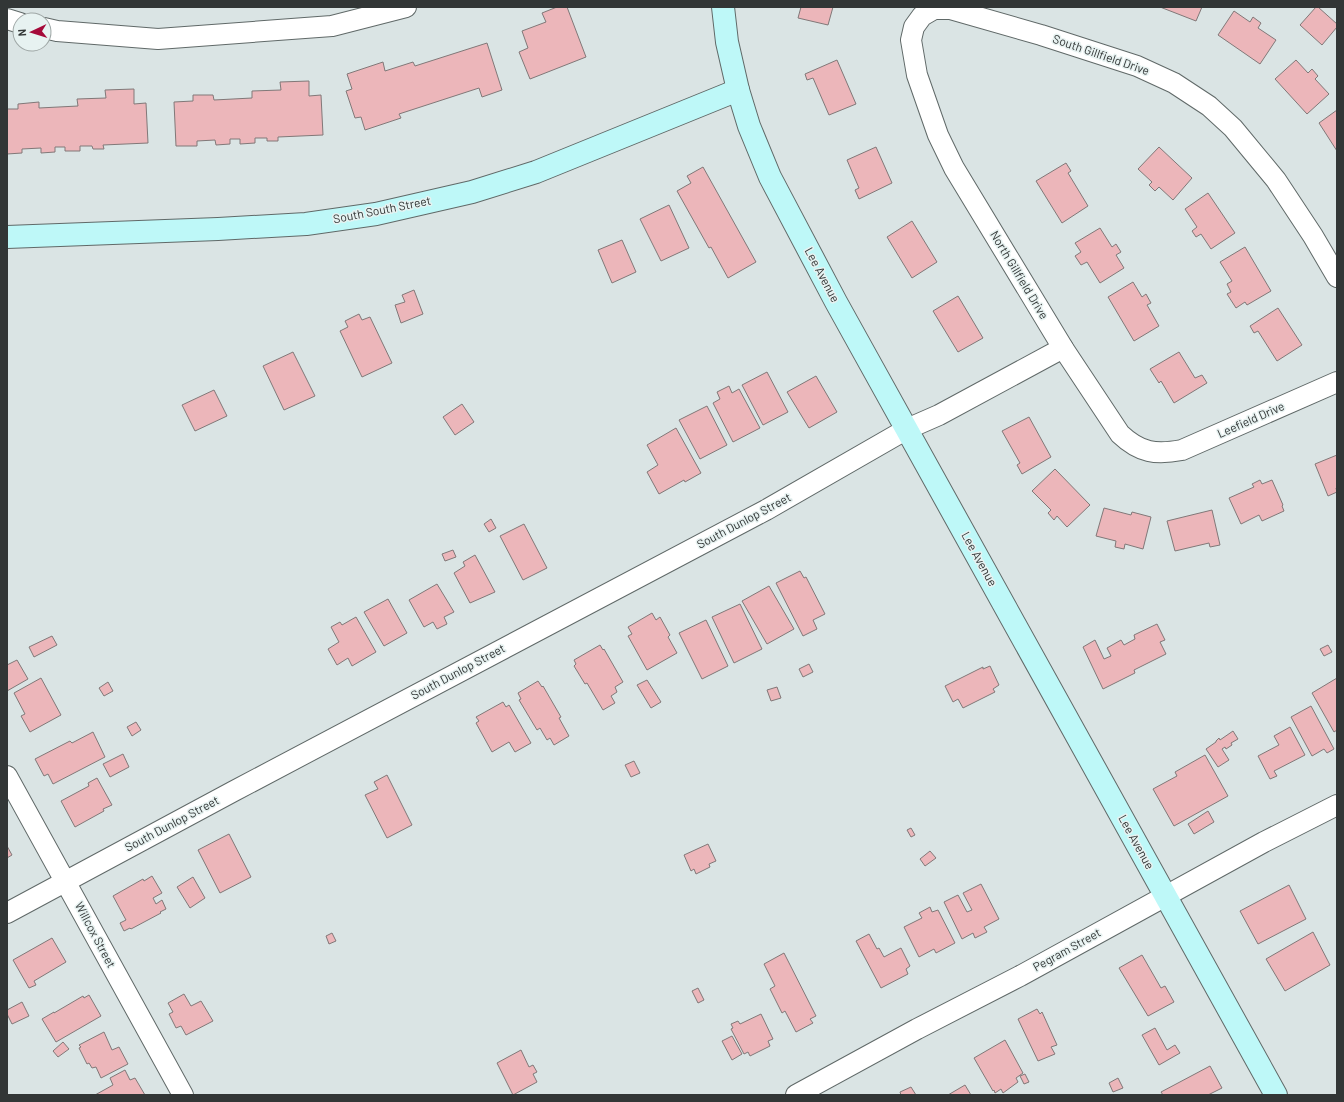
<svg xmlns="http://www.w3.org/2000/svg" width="1344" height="1102" font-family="Barlow,sans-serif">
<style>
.building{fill:#ecb6ba;stroke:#817878}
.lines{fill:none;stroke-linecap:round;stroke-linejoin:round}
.street-casing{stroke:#606968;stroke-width:22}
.secondary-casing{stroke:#606968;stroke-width:24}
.street{stroke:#fff;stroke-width:20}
.secondary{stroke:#bef8f8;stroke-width:22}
.labels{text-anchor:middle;stroke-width:3;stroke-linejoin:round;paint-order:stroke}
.street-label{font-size:12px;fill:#323636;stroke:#e7f2f1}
</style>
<rect width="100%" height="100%" fill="#dae4e4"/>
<g class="building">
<polygon points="557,7 567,7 586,57 530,79 519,52 528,48 522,31 546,22 542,13"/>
<polygon points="801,7 833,7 828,25 798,18"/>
<polygon points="1160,7 1202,7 1196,21"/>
<polygon points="1316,7 1318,7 1337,24 1337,27 1322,45 1300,25"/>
<polygon points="1234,11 1250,22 1253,17 1261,23 1258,28 1276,40 1260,64 1218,35"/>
<polygon points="487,43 502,90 482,97 479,88 399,114 401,118 365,130 361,117 355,118 346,91 352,89 347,74 383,62 385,71 413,62 415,66"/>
<polygon points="837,60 856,104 829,115 813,78 807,80 805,74"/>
<polygon points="1296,60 1308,73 1312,69 1318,76 1315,79 1329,94 1307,114 1275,79"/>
<polygon points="309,81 309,96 321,95 323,135 278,137 278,141 267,141 267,138 255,138 255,143 240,144 240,139 230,139 230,144 216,145 215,140 197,141 197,146 176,146 174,102 193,101 193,95 213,95 214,100 252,98 252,91 281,90 280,82"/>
<polygon points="134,89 134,104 146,103 148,143 103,145 104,149 93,149 92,146 80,146 80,151 65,151 65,147 55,147 55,152 41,153 41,148 22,149 22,153 7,154 7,109 18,109 18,104 39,102 39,108 78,106 77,99 106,98 105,90"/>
<polygon points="1337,110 1337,151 1319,123"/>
<polygon points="876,147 892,183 859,199 855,190 859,188 847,160"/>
<polygon points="1159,147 1192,178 1173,200 1159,187 1155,191 1149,185 1152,182 1138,169"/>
<polygon points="1066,163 1071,171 1068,173 1088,206 1062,223 1036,181"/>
<polygon points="703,167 756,262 728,278 711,247 709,248 677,191 691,183 687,176"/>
<polygon points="1208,193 1235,233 1211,249 1201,234 1196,237 1192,231 1197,227 1185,209"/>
<polygon points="669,205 689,248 661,261 640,219"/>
<polygon points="912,221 937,262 912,278 887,237"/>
<polygon points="1100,228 1112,247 1116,244 1121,252 1116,255 1124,268 1100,283 1087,262 1081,265 1075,256 1081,252 1075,243"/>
<polygon points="622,240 636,272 612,283 598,250"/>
<polygon points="1245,247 1271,291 1247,305 1245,302 1236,308 1227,294 1231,292 1227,284 1232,281 1220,262"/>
<polygon points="1133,282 1142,297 1146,294 1151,303 1147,305 1159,326 1134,341 1108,297"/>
<polygon points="414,290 423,314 401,323 395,305 405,302 402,295"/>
<polygon points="958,296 983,338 958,352 933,311"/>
<polygon points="1278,308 1302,345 1277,361 1258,331 1254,333 1250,326"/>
<polygon points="359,314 362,320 370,317 392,363 362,377 340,331 348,327 345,321"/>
<polygon points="293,352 315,396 284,410 263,366"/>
<polygon points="1179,352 1195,378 1202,375 1207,383 1174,403 1161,381 1159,383 1150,369"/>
<polygon points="767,372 788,412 763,425 742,385"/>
<polygon points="816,376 837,412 809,428 787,392"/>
<polygon points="729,386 732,393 739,389 760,428 733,442 713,403 720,399 717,392"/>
<polygon points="214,390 227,416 195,431 182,405"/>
<polygon points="462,404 474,422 455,435 443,417"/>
<polygon points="707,406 727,445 700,459 679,420"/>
<polygon points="1029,417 1051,457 1022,474 1017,465 1020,463 1002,431"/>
<polygon points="676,428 701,473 685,482 684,480 659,494 647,472 658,465 647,445"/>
<polygon points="1337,455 1337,487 1336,488 1337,492 1328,496 1315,464"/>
<polygon points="1055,469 1090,505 1067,527 1057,516 1054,520 1048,513 1051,510 1032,491"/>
<polygon points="1260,480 1262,484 1272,480 1283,505 1282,506 1284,511 1262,521 1259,515 1241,524 1229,498 1254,487 1252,484"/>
<polygon points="1104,508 1131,515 1132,512 1151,517 1143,549 1125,544 1124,549 1115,547 1116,541 1096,536"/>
<polygon points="1212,510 1220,545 1210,547 1209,543 1175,551 1167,521"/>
<polygon points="491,519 496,528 489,532 484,524"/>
<polygon points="524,524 547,568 523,580 500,536"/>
<polygon points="453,550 456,557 445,561 442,554"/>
<polygon points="475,555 495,592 470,603 454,573 465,566 463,562"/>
<polygon points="800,571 804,578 806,577 825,614 813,620 817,629 803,636 776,583"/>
<polygon points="437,584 454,612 444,617 447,624 437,629 433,622 424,627 409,600"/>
<polygon points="769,586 794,629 767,644 742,601"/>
<polygon points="388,599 407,633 384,646 364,612"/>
<polygon points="740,604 762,649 734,663 712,617"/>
<polygon points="652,613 656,620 660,617 670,635 668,637 677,653 647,670 628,636 632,634 628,627"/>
<polygon points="356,617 376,652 352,666 348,658 337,665 328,649 339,642 331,627 340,622 342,625"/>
<polygon points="706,620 728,666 702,679 679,633"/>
<polygon points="1157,624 1165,640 1160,642 1166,654 1134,670 1135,673 1103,689 1083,647 1095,640 1104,659 1111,656 1107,648 1121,640 1124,645 1135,639 1134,635"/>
<polygon points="52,636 57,645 34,657 29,647"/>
<polygon points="600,645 603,650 604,649 623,682 615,687 617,692 611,696 615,703 603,710 587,683 585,684 574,666 576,664 574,660"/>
<polygon points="1328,645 1332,652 1324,656 1320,649"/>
<polygon points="17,660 28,679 7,691 7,665"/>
<polygon points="809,664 813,672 803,677 799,669"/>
<polygon points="990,666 999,685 993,689 995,692 963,708 958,699 953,702 945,686 983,667 983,669"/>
<polygon points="41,678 61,715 30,732 21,716 25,714 14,693"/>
<polygon points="1337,678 1337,730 1334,732 1312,693"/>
<polygon points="647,680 661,702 651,708 637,685"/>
<polygon points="538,681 542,687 543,686 561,717 559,718 569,736 554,745 550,738 547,740 540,728 537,730 519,700 521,699 518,693"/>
<polygon points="108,682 113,691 104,696 99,688"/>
<polygon points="777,687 781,698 771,701 767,690"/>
<polygon points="503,702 506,707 509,705 531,743 515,752 509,742 492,752 476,723 479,721 476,717"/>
<polygon points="1311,706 1334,749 1327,753 1324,749 1312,756 1291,717"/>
<polygon points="136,722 141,730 132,736 127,727"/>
<polygon points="1290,727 1305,755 1274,771 1277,776 1270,779 1258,756 1279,745 1274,736"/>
<polygon points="1233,731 1238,739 1231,743 1232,745 1226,749 1225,747 1222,749 1229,760 1218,767 1206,749 1216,742 1216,741 1219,738 1220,740"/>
<polygon points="93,732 105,757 53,784 48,774 44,776 35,759 70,741 72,743"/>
<polygon points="123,754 129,767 110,777 103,764"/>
<polygon points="1205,755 1228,796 1174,826 1153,789 1177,776 1175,772"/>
<polygon points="634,761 640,773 631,777 625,765"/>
<polygon points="387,775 412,825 387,838 365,795 378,789 374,782"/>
<polygon points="97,778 112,805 103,809 104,811 75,827 61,801 89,786 88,783"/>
<polygon points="1208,811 1214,822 1194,834 1188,824"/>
<polygon points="911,828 915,835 911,837 907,830"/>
<polygon points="229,834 251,877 220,893 198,850"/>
<polygon points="708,844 716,861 709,864 710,867 696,874 694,869 691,871 684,855"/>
<polygon points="7,846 12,855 7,858"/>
<polygon points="930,851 936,858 925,866 920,859"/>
<polygon points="152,876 162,893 153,898 156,904 162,900 166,909 160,912 161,913 131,929 130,928 124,931 120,923 126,920 113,896 143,879 144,881"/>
<polygon points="193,877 205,898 190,908 177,887"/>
<polygon points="981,884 999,919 984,927 987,932 975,938 973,933 962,939 944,902 958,895 967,912 972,910 963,893"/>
<polygon points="1289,885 1306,919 1258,944 1240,911"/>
<polygon points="930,907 932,912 938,910 955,943 936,953 934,949 919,957 904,927 922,918 919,913"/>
<polygon points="1313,932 1330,965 1285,991 1266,959"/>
<polygon points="332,933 336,941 329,944 326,936"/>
<polygon points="869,934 877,949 879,948 884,957 901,948 910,966 906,969 908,974 881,988 856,941"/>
<polygon points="52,938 66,962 34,981 36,985 29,988 13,960"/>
<polygon points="784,953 816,1016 810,1019 813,1023 796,1032 785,1011 782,1013 770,989 775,986 764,964"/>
<polygon points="1142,955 1161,988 1165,986 1174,1002 1148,1016 1119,968"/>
<polygon points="698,988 704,1000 698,1003 692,991"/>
<polygon points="184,994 191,1006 201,1001 213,1021 186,1035 181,1026 176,1028 169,1014 173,1012 168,1003"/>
<polygon points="89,995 101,1016 56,1042 42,1019 54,1012 54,1013 83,996 84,998"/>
<polygon points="22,1002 29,1016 12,1024 7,1014 7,1010"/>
<polygon points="1037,1009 1040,1014 1042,1012 1057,1045 1051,1047 1055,1054 1038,1061 1018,1019"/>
<polygon points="761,1014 773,1039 768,1041 770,1046 750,1056 748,1052 744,1054 731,1029 733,1028 731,1024 738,1021 740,1024"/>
<polygon points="1155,1028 1167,1050 1175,1045 1180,1053 1159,1065 1142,1035"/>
<polygon points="104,1032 112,1050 119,1047 128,1064 101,1078 96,1067 92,1068 89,1063 87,1064 79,1048 81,1047 79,1045"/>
<polygon points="732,1036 742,1054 732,1060 722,1041"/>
<polygon points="1005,1040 1023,1073 1016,1078 1018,1082 1003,1093 1001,1089 995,1093 994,1090 993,1091 974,1058"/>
<polygon points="63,1042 69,1049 58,1057 53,1051"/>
<polygon points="521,1050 529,1067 533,1065 537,1072 533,1074 537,1082 513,1095 497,1063"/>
<polygon points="1210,1066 1222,1088 1208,1095 1163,1095 1161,1092"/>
<polygon points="125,1070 130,1080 135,1078 145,1095 95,1095 113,1085 110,1078"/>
<polygon points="1025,1074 1029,1082 1024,1084 1020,1076"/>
<polygon points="1118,1078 1123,1088 1113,1092 1109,1083"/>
<polygon points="965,1085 971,1095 948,1095"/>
<polygon points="911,1087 916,1095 901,1095 900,1092"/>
</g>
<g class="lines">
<defs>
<g id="street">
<polyline points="7,19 20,23"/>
<polyline points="44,28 57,31 158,39 332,26 406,7"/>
<path d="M1337,277L1313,236L1276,180L1233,128L1209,106L1174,83L1137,66L1041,35L950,9H934L922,16L914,27L911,40L917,75L938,135L954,168L1063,348L1120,434C1140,453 1156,455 1182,450L1337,382"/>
<polyline points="7,776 183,1095"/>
<polyline points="7,913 234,791 766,510 907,429 939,415 1063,348"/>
<polyline points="796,1095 917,1029 1020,976 1264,842 1337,805"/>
</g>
<g id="secondary">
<polyline points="723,7 727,42 738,90 749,126 770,177 836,302 1276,1095"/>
<polyline points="7,237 218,229 306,224 376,214 472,192 536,172 738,90"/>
</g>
</defs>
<use href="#street" class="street-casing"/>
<use href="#secondary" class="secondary-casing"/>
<use href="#street" class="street"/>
<use href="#secondary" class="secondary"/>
</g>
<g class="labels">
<g class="street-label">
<text transform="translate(1101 55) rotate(19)" y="4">South Gillfield Drive</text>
<text transform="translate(382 210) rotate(-11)" y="4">South South Street</text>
<text transform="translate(822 275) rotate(62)" y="4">Lee Avenue</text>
<text transform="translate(1019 275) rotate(59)" y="4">North Gillfield Drive</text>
<text transform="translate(1251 420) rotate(-24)" y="4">Leefield Drive</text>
<text transform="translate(744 521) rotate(-28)" y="4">South Dunlop Street</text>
<text transform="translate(979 559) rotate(61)" y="4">Lee Avenue</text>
<text transform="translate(458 672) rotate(-28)" y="4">South Dunlop Street</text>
<text transform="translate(172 824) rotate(-28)" y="4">South Dunlop Street</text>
<text transform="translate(1136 842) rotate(61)" y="4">Lee Avenue</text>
<text transform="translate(95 935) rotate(62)" y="4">Willcox Street</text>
<text transform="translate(1067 950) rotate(-29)" y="4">Pegram Street</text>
</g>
</g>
<rect width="1344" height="1102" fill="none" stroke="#323636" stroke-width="16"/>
<g transform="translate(32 32) rotate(266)"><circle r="19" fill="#e7f2f1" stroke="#9fa7a6"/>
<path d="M0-3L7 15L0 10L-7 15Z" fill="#a50939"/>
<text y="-6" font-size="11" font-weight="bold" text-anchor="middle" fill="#323636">N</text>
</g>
</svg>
